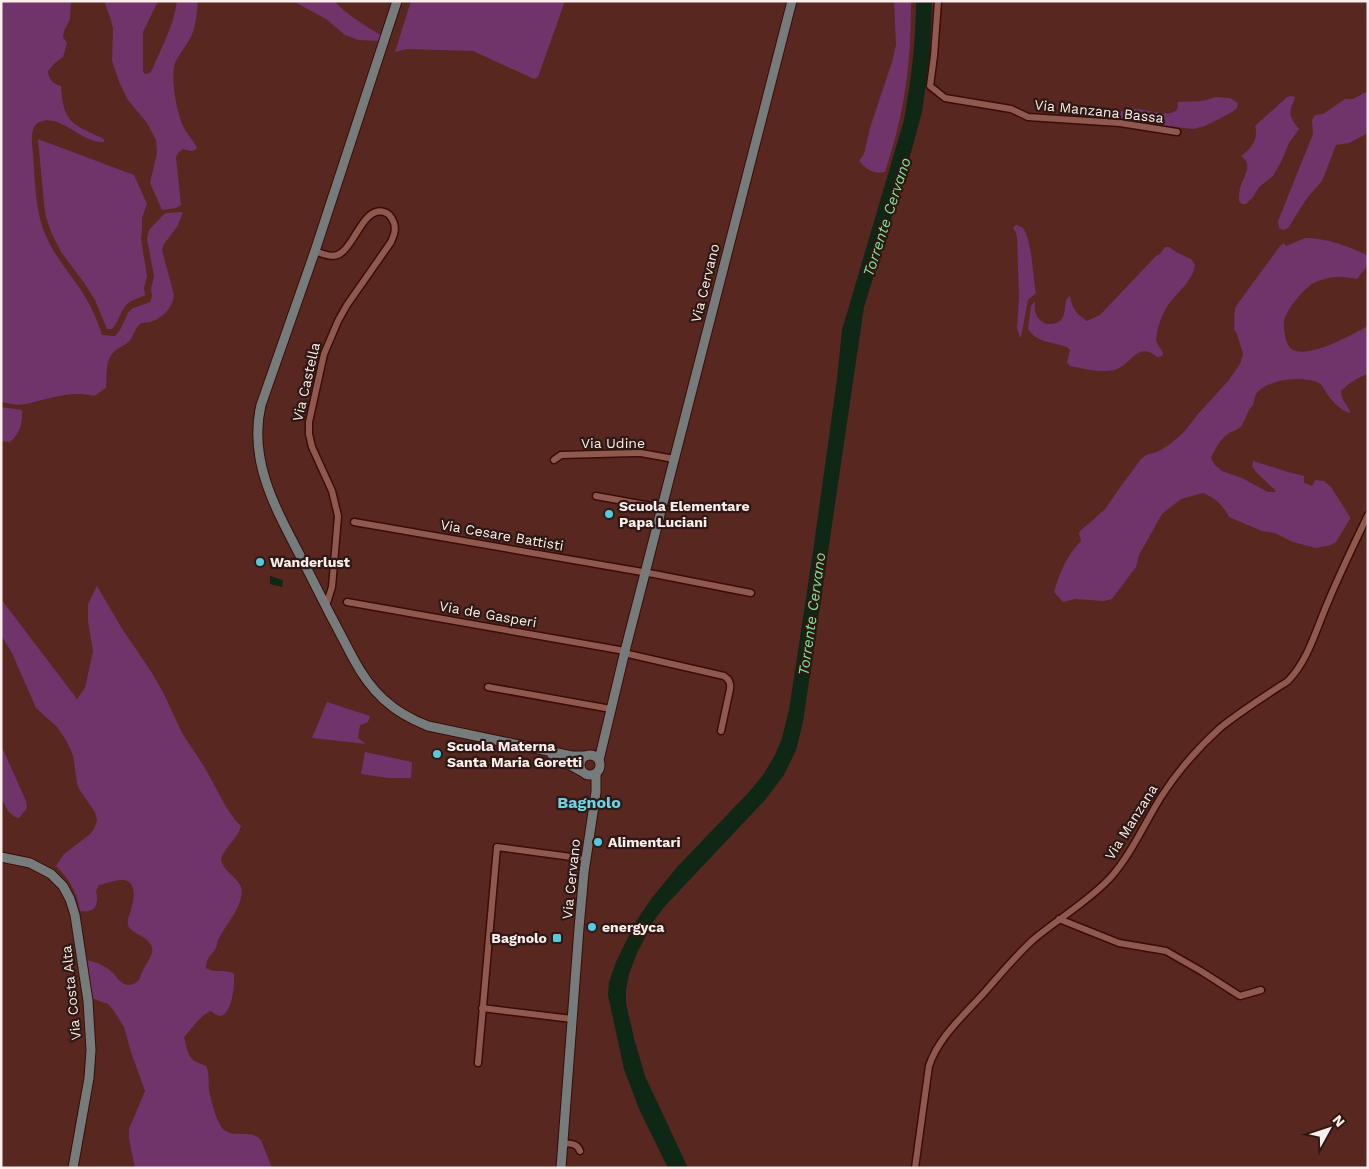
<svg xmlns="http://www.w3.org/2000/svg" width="1369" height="1169" font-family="'Work Sans',sans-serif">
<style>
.green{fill:#70346b}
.water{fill:#0e2815}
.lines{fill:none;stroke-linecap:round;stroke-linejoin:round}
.minor-casing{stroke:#3b0c07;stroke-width:9}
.secondary-casing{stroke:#3b0c07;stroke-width:11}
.minor{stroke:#905950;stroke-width:6}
.secondary{stroke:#767b7c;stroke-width:9}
.poi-dot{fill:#54cade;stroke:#2e1814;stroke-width:2}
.labels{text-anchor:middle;stroke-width:4.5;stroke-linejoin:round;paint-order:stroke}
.street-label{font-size:14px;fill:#fbedeb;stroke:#2e1814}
.poi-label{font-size:14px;font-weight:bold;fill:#fbedeb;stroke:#2e1814;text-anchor:start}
.water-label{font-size:15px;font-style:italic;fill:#78e694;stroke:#2e1814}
.quarter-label{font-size:16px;font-weight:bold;fill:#69d2e4;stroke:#2e1814}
</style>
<rect width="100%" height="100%" fill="#58271f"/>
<g class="green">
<path d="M1,1H71L70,19L64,31L63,37L67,43L63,57L56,62L48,71C49,81 53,83 61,86C63,124 73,124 104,139V142C81,144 61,113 40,122C29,126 32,143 33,153C35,179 35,212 46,236C54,255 67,270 79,287C89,302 97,318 102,335L115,336L120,330L129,311L133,308L150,302L152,296L151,289L154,276L147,239L149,230L163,215L166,213L183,212L177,227L164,244L162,250L174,295C173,306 164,317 153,321C150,323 145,322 142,323C136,326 134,334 131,339C126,346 117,347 112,354C105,363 107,377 106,388L94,396C71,390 48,399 26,404L18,405L1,402Z"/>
<path d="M104,1H158L143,32V71L145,74L150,73L153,68C162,46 174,25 177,1H198C197,11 196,23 193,32C189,43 180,52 175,63C170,77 177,115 184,128C188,135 193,140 197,148L195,150L191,151L183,149L178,153L176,157L181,205L176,208L162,210L150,183L157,153L156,140L147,123L128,100L120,84L112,61L113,28L110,17Z"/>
<path d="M293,1H334C348,16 365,25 382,36L380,41L358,40L345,35L326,19Z"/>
<polygon points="411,1 565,1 538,77 534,79 473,51 407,49 395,52"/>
<path d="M894,1H911C911,38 909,76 901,113C897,133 891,153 885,172C874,175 866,169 859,161L864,154L870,128L892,62L896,45Z"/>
<polygon points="1368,91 1368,133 1349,143 1336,145 1322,181 1307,198 1288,228 1283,230 1279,228 1278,221 1313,134 1312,120 1315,115 1323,114 1345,99 1353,99"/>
<path d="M1292,96L1295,97C1294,103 1292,104 1291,109C1288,116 1295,124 1299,129L1289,143L1281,162L1273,176L1259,187L1253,197L1246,204H1242L1239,201C1239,196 1239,190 1241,185C1245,175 1253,164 1241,156C1251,149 1259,139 1255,126L1287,97Z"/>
<path d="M1216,97L1230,98L1238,103L1237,108L1232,112L1221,118L1205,126L1193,129L1157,125L1113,117C1134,97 1162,122 1177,110L1178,102L1202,101Z"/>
<path d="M38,139L134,175L147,204L142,218V227L141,239L147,276L144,288L145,295C140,298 134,299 130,302C120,308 120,321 112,329H107L95,300L85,284L61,252L51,232L45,213Z"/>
<path d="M1016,225C1019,226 1020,226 1023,228C1032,239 1033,279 1036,293L1028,300L1021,337H1020L1017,328L1019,297L1017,237L1016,233L1013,228Z"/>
<path d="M1305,238C1327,238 1347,246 1367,255L1368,265L1357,279C1352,278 1347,277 1342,277C1334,276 1319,280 1312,284C1302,291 1287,309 1284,321C1283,327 1285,334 1286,340C1288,345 1290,350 1296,351C1313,356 1352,335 1368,326V374C1358,377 1348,384 1341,391L1342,398L1350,411V413C1341,411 1332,401 1327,394C1324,389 1322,384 1317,382C1301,376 1266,379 1256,394C1254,398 1254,402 1253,405C1252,406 1248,411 1248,412C1246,416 1244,422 1242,425C1238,430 1233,431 1229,433C1220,439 1215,449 1211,458L1215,465L1222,471L1242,478L1268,492H1275V490L1255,471L1252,466L1253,461L1288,472L1304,476V483L1312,486L1315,480L1324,481L1331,487L1350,517V519L1336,542L1331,545L1316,548L1293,542L1275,533L1262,531L1229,517C1223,505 1215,498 1203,493L1181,499L1162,514L1139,555L1136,567L1112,599L1104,601L1075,599L1063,602L1054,592C1060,572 1066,556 1081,541L1079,533L1081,530L1093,520L1106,508L1121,486L1141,459L1146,455L1157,452L1169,445L1184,432L1198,414L1229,380L1240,364L1243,354L1237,334L1234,329C1235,321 1233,315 1236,306L1280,246L1284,243L1286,246Z"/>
<path d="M1165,247H1169L1178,253L1191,259L1195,265C1193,280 1180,290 1171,301C1162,313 1157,326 1156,341L1163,353L1162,356L1157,357C1136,340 1132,366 1114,370C1102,373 1086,369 1074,367L1070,366L1067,362L1070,350L1067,347C1053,342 1037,343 1028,329L1031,306L1034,302H1035C1034,313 1036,319 1046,324C1065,325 1064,315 1066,300L1070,296C1072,309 1077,314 1087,321L1100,315L1156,256L1160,254Z"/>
<path d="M1,407L22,410C23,422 20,434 10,442L1,441Z"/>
<path d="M97,586L121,627L152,673L164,694L182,733L205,768L226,807L235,820L241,826C238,839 225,846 221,859C223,872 237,876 241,887C246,903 224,927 218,940C217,943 217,945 216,948C211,957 207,955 206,968C214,974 225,968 234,974C235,986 231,1030 211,1011C199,1016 193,1028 184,1037C189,1056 187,1059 206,1066C210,1075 208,1080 209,1089C210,1098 217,1124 224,1130C234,1138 251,1129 261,1140L272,1168H135L129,1139V1129L145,1091L131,1052L124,1027L114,1011L108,1004L91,998L86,960C95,962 104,965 111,971C117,976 119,984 128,985C132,985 136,983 139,980C140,978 141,975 142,973C144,966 151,959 152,952C153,950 152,947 151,945C146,935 131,934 128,925C127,920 129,915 131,910C134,900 138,879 121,880C114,880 106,884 99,885L96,891C99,903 96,914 80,911C76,890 70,880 56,866L64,854L89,835L94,829L97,821L95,812L79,789L77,783L73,755L66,740L57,727L36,708L12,653L1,635V599L77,699L85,688L93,651L88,621V604Z"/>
<polygon points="327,702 370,716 368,722 360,725 358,738 366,744 312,738"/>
<polygon points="1,745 26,801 27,808 19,818 15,817 8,811 1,797"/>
<polygon points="365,752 412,762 411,778 389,778 361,774"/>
</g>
<g class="water">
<path d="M916,1H932L930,54L922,112L904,178L864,307L803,722L796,750L784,775L765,800L665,906L653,922L637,953L629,974L626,990V1004L635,1042L645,1076L688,1168H668L639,1109L624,1069L608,995L609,982L616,962L635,923L651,899L678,866L749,792L763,775L775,755L782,738L789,710L813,552L837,379L842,330L904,120C911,81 916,41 916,1Z"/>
<polygon points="270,576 283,580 282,587 270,584"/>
</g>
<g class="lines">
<defs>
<g id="minor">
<polyline points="938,1 934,56 930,86 945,98 1011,109 1028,117 1120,123 1177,132"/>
<path d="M315,251C323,254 333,259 341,253C355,244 364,206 384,212C389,213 392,218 394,223C396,230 394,235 391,242L347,305L338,321L324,354L309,422V434L312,447L332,491L338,516L332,587L326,606"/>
<polyline points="554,460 561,455 634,453 641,453 674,459"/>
<polyline points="596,496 662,508"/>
<polyline points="354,522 654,574 751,593"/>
<polyline points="347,602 625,651"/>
<path d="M624,653L724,676C729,679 731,683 730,689L721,731"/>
<polyline points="488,687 611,709"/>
<polyline points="1059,919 1119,943 1166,951 1201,971 1240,996 1261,990"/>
<polyline points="482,1008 572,1019"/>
<polyline points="478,1063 497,847 579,858"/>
<path d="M563,1143C571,1144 577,1143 580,1151"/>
<path d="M915,1168L929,1066C938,1038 963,1016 983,994C999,976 1015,956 1034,939C1059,918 1089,901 1111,877C1132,853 1144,824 1161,797C1177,772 1198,748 1220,728C1241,711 1265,696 1288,681C1309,659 1316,629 1328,602C1340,573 1354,544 1368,515"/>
</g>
<g id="secondary">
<path d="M397,1L315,251L261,405C247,464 280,516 306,567C321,597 337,628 353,658C371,692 392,712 428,726L572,756H583"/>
<circle cx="590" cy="765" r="10"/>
<polyline points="552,755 581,771"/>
<polyline points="599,760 625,651 792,1"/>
<polyline points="1,857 30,863 51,874 63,886 70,899 75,915 88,1001 91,1050 89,1078 73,1168"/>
<polyline points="561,1168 579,928 584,872 596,792 596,773"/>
</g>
</defs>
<use href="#minor" class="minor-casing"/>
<use href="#secondary" class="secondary-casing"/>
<use href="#minor" class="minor"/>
<use href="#secondary" class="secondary"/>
</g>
<g class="poi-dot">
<circle cx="609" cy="514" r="5"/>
<circle cx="260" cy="562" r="5"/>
<circle cx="437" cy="754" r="5"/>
<circle cx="598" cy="842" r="5"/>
<circle cx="592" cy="927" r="5"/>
<rect x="552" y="933" width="10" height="10" rx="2.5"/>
</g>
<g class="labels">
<g class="street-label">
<text transform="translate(1099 111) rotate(6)" y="5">Via Manzana Bassa</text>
<text transform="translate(705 283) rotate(-76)" y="5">Via Cervano</text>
<text transform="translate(306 382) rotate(-77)" y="5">Via Castella</text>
<text x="613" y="448">Via Udine</text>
<text transform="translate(502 535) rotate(10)" y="5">Via Cesare Battisti</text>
<text transform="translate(488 614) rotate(10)" y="5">Via de Gasperi</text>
<text transform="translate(1131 822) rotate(-58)" y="5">Via Manzana</text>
<text transform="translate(571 879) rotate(-84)" y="5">Via Cervano</text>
<text transform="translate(71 993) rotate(-96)" y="5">Via Costa Alta</text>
</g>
<g class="poi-label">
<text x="619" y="511">Scuola Elementare<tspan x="619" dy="16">Papa Luciani</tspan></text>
<text x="270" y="567">Wanderlust</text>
<text x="447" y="751">Scuola Materna<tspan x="447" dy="16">Santa Maria Goretti</tspan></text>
<text x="608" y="847">Alimentari</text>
<text x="602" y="932">energyca</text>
<text x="547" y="943" text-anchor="end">Bagnolo</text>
</g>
<g class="water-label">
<text transform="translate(887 217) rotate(-72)" y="5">Torrente Cervano</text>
<text transform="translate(812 614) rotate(-82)" y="5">Torrente Cervano</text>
</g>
<g class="quarter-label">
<text x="589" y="808">Bagnolo</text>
</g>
</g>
<rect width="1369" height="1169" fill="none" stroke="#fbedeb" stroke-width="5"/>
<g transform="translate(1329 1129) rotate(50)" stroke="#2e1814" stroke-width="4" paint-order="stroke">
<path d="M0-4L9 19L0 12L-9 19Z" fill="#fbedeb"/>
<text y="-8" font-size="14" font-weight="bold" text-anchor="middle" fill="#fbedeb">N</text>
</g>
</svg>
